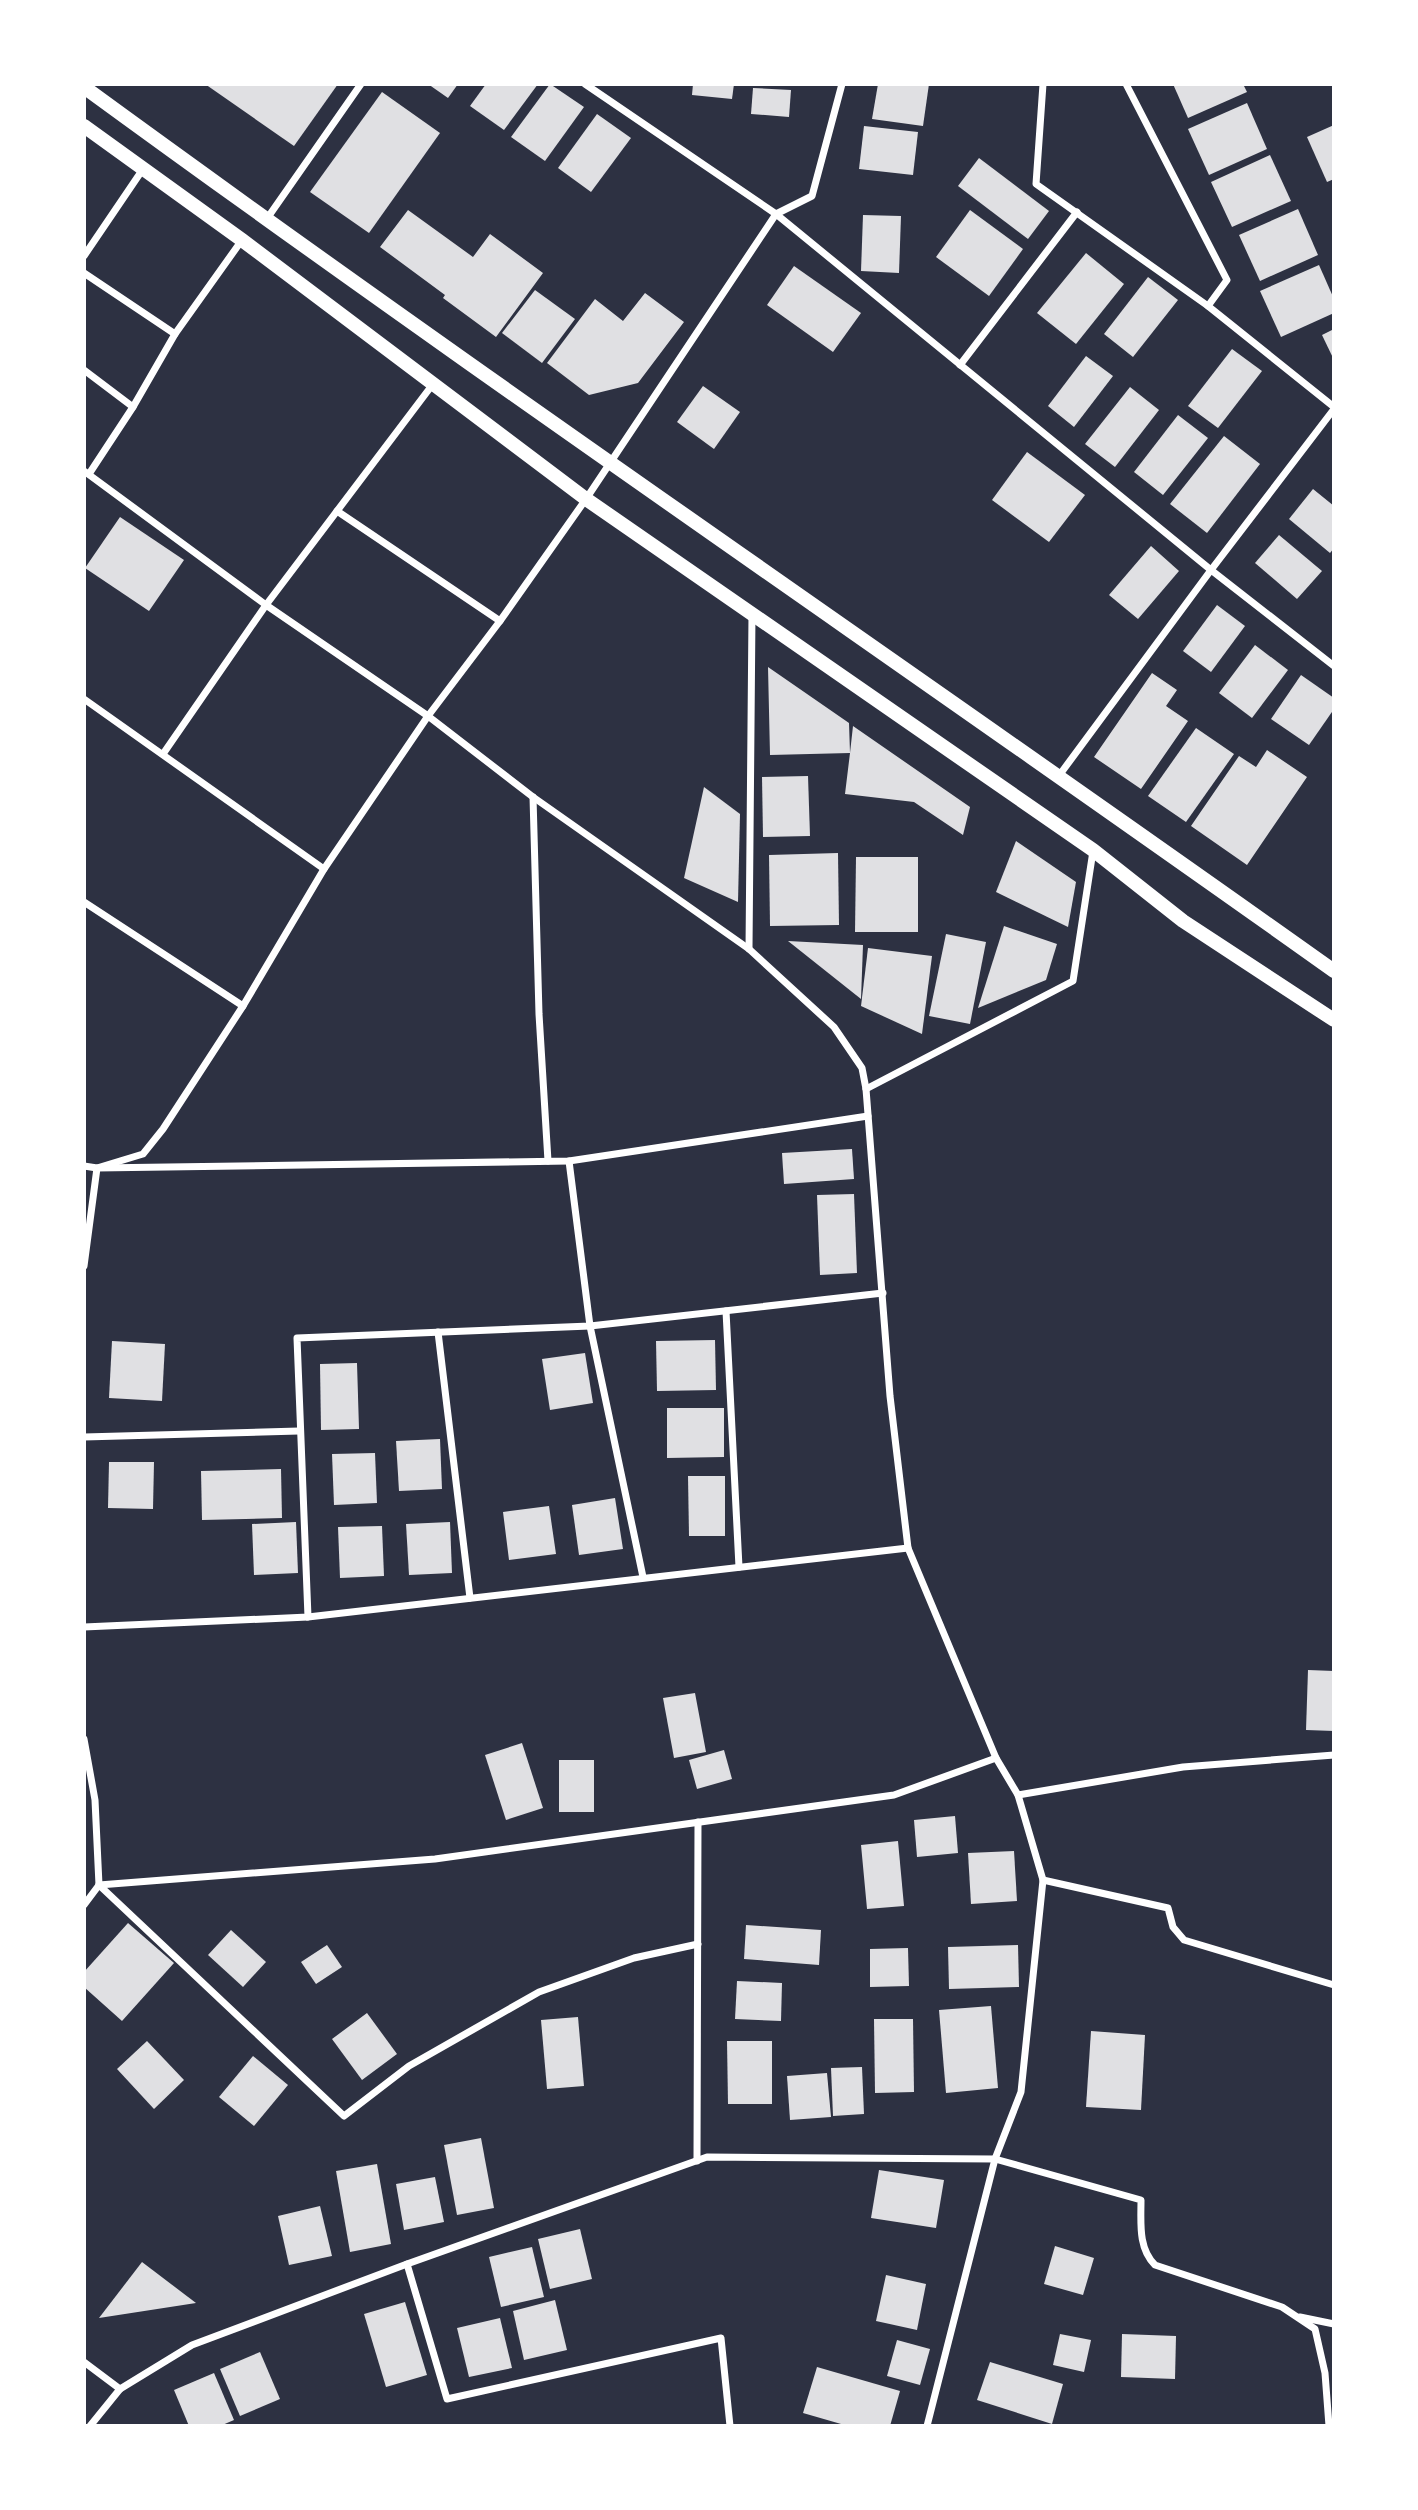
<svg xmlns="http://www.w3.org/2000/svg" width="1418" height="2510" font-family="Rubik,sans-serif">
<style>
.building{fill:#e0e0e3}
.lines{fill:none;stroke-linecap:round;stroke-linejoin:round}
.minor{stroke:#fff;stroke-width:7}
.secondary{stroke:#fff;stroke-width:14}
</style>
<rect width="100%" height="100%" fill="#2d3142"/>
<g class="building">
<polygon points="205,84 338,84 294,146"/>
<polygon points="428,84 458,84 448,98"/>
<polygon points="486,84 538,84 504,130 470,106"/>
<polygon points="550,84 584,107 545,161 511,137"/>
<polygon points="693,84 734,84 732,99 692,95"/>
<polygon points="878,84 929,84 923,126 872,119"/>
<polygon points="1173,84 1243,84 1247,92 1188,118"/>
<polygon points="753,88 791,90 789,117 751,114"/>
<polygon points="382,92 440,133 369,233 310,192"/>
<polygon points="1247,103 1267,149 1209,175 1188,129"/>
<polygon points="597,114 631,138 591,192 558,168"/>
<polygon points="1334,125 1334,179 1327,182 1307,137"/>
<polygon points="864,126 918,132 913,175 859,169"/>
<polygon points="1270,155 1291,201 1232,227 1211,182"/>
<polygon points="979,158 1049,211 1028,239 958,186"/>
<polygon points="1298,209 1318,255 1260,281 1239,235"/>
<polygon points="408,210 473,257 490,234 543,273 496,337 443,298 445,295 380,247"/>
<polygon points="970,210 1023,249 989,296 936,257"/>
<polygon points="863,215 901,216 899,273 861,271"/>
<polygon points="1086,253 1124,284 1076,344 1037,313"/>
<polygon points="1319,265 1334,299 1334,313 1281,337 1260,291"/>
<polygon points="794,266 861,313 833,352 767,305"/>
<polygon points="1148,277 1178,300 1133,357 1104,334"/>
<polygon points="535,290 575,319 542,363 502,333"/>
<polygon points="645,293 684,322 638,383 589,395 547,363 595,299 623,321"/>
<polygon points="1334,329 1334,360 1322,335"/>
<polygon points="1232,349 1262,371 1218,428 1188,406"/>
<polygon points="1086,356 1113,376 1074,427 1048,406"/>
<polygon points="703,386 740,412 714,449 677,422"/>
<polygon points="1130,387 1159,410 1115,467 1085,444"/>
<polygon points="1178,415 1208,438 1163,495 1134,472"/>
<polygon points="1224,436 1260,464 1207,533 1170,504"/>
<polygon points="1027,452 1085,495 1049,542 992,500"/>
<polygon points="1313,489 1334,506 1334,548 1330,553 1289,519"/>
<polygon points="120,517 184,560 149,611 85,568"/>
<polygon points="1279,535 1322,571 1297,599 1255,563"/>
<polygon points="1151,546 1179,571 1138,619 1109,595"/>
<polygon points="1217,605 1245,626 1211,672 1183,651"/>
<polygon points="1255,645 1288,670 1252,718 1219,693"/>
<polygon points="768,667 849,723 850,753 853,726 970,807 963,835 914,802 845,794 850,753 770,755"/>
<polygon points="1152,673 1177,690 1166,706 1188,721 1141,789 1094,757"/>
<polygon points="1301,675 1334,698 1334,709 1309,745 1271,719"/>
<polygon points="1196,728 1234,754 1186,822 1148,796"/>
<polygon points="1267,750 1307,777 1247,865 1191,826 1239,756 1256,767"/>
<polygon points="808,776 810,836 763,837 762,777"/>
<polygon points="704,787 740,814 738,902 684,878"/>
<polygon points="1016,841 1076,882 1068,927 996,892"/>
<polygon points="838,853 839,925 770,926 769,855"/>
<polygon points="856,857 918,857 918,932 855,932"/>
<polygon points="1004,926 1057,944 1046,980 978,1008"/>
<polygon points="946,934 986,942 970,1024 929,1016"/>
<polygon points="788,941 863,945 861,999"/>
<polygon points="868,948 932,956 922,1034 861,1006"/>
<polygon points="852,1149 854,1179 784,1184 782,1153"/>
<polygon points="854,1194 857,1273 820,1275 817,1195"/>
<polygon points="715,1340 716,1390 657,1391 656,1341"/>
<polygon points="112,1341 165,1344 162,1401 109,1398"/>
<polygon points="585,1353 593,1403 550,1410 542,1359"/>
<polygon points="357,1363 359,1429 321,1430 320,1364"/>
<polygon points="667,1408 724,1408 724,1457 667,1458"/>
<polygon points="440,1439 442,1489 399,1491 396,1441"/>
<polygon points="375,1453 377,1503 334,1505 332,1454"/>
<polygon points="109,1462 154,1462 153,1509 108,1508"/>
<polygon points="281,1469 282,1518 202,1520 201,1471"/>
<polygon points="688,1476 725,1476 725,1536 689,1536"/>
<polygon points="615,1498 623,1549 579,1555 572,1505"/>
<polygon points="549,1506 556,1554 509,1560 503,1512"/>
<polygon points="296,1522 298,1573 254,1575 252,1524"/>
<polygon points="450,1522 452,1573 409,1575 406,1524"/>
<polygon points="382,1526 384,1576 340,1578 338,1527"/>
<polygon points="1308,1670 1334,1671 1334,1731 1306,1730"/>
<polygon points="695,1693 706,1752 674,1758 663,1698"/>
<polygon points="522,1743 543,1808 506,1820 485,1755"/>
<polygon points="724,1750 732,1779 697,1789 689,1760"/>
<rect x="559" y="1760" width="35" height="52"/>
<polygon points="955,1816 958,1853 917,1857 914,1820"/>
<polygon points="898,1841 904,1906 867,1909 861,1845"/>
<polygon points="1014,1851 1017,1901 971,1904 968,1853"/>
<polygon points="128,1923 174,1963 122,2021 84,1987 84,1972"/>
<polygon points="746,1925 821,1930 819,1965 744,1959"/>
<polygon points="231,1930 266,1962 243,1987 208,1955"/>
<polygon points="327,1945 342,1967 316,1984 301,1962"/>
<polygon points="1018,1945 1019,1987 949,1989 948,1947"/>
<polygon points="908,1948 909,1986 870,1987 870,1949"/>
<polygon points="737,1981 782,1983 781,2021 735,2019"/>
<polygon points="991,2006 998,2088 946,2093 939,2010"/>
<polygon points="367,2013 397,2054 362,2080 332,2039"/>
<polygon points="578,2017 584,2086 547,2089 541,2020"/>
<polygon points="874,2019 913,2019 914,2092 875,2093"/>
<polygon points="1091,2031 1145,2035 1141,2110 1086,2107"/>
<polygon points="147,2041 184,2080 154,2109 117,2069"/>
<polygon points="727,2041 772,2041 772,2104 728,2104"/>
<polygon points="253,2056 288,2085 254,2126 219,2097"/>
<polygon points="862,2067 864,2114 833,2116 831,2068"/>
<polygon points="827,2073 831,2117 790,2120 787,2076"/>
<polygon points="481,2138 494,2208 457,2215 444,2145"/>
<polygon points="377,2164 391,2244 350,2252 336,2171"/>
<polygon points="879,2170 944,2180 936,2228 871,2218"/>
<polygon points="435,2177 444,2222 404,2230 396,2184"/>
<polygon points="320,2206 332,2256 289,2265 278,2216"/>
<polygon points="580,2229 592,2279 550,2289 538,2239"/>
<polygon points="1055,2246 1094,2258 1083,2295 1044,2284"/>
<polygon points="532,2247 544,2297 501,2307 489,2257"/>
<polygon points="142,2262 196,2303 99,2318"/>
<polygon points="886,2275 926,2284 917,2330 876,2321"/>
<polygon points="555,2300 567,2350 524,2360 513,2311"/>
<polygon points="405,2302 427,2375 386,2387 364,2314"/>
<polygon points="500,2318 512,2368 469,2377 457,2328"/>
<polygon points="1060,2334 1091,2340 1084,2372 1053,2365"/>
<polygon points="1122,2334 1176,2336 1175,2379 1121,2377"/>
<polygon points="897,2340 930,2349 920,2385 887,2376"/>
<polygon points="260,2352 280,2399 240,2416 220,2369"/>
<polygon points="990,2362 1063,2384 1052,2424 977,2400"/>
<polygon points="817,2367 900,2391 890,2426 848,2426 803,2413"/>
<polygon points="214,2373 234,2420 220,2426 189,2426 174,2390"/>
</g>
<g class="lines">
<g class="minor">
<polyline points="585,84 776,214 1211,570 1334,666"/>
<polyline points="1043,84 1036,184 1208,306 1334,407"/>
<polyline points="1126,84 1227,280 1208,306"/>
<polyline points="266,220 361,84"/>
<polyline points="84,256 143,169"/>
<polyline points="84,273 175,334"/>
<polyline points="960,365 1077,212"/>
<polyline points="84,370 133,407"/>
<polyline points="84,471 266,605 428,716 533,797 749,949 834,1027 862,1068 866,1089 890,1396 908,1548 996,1758 1018,1795 1043,1880 1021,2092 995,2159 927,2426"/>
<polyline points="89,474 133,407 175,334 242,240"/>
<polyline points="337,511 500,621"/>
<polyline points="84,699 324,869"/>
<polyline points="163,754 266,605 433,384"/>
<polyline points="1058,777 1211,570 1334,409"/>
<polyline points="533,797 539,1014 548,1161"/>
<polyline points="84,902 243,1006"/>
<polyline points="749,949 752,614"/>
<polyline points="866,1089 1073,981 1093,851"/>
<polyline points="569,1161 590,1326 643,1577"/>
<polyline points="84,1166 97,1168 569,1161 868,1116"/>
<polyline points="84,1266 97,1168 143,1154 163,1129 243,1006 324,869 428,716 500,621 586,499 776,214 812,196 842,84"/>
<polyline points="726,1311 739,1567"/>
<polyline points="438,1332 470,1598"/>
<polyline points="84,1437 299,1431"/>
<polyline points="308,1617 297,1338 590,1326 883,1293"/>
<polyline points="84,1627 308,1617 908,1548"/>
<polyline points="84,1739 95,1800 99,1885 84,1905"/>
<polyline points="1018,1795 1183,1767 1334,1755"/>
<polyline points="1043,1880 1168,1908 1173,1927 1184,1940 1334,1985"/>
<polyline points="99,1885 435,1859 894,1795 996,1758"/>
<polyline points="99,1885 344,2116 409,2066 539,1992 634,1958 698,1944"/>
<polyline points="697,2161 698,1822"/>
<polyline points="407,2264 447,2399 721,2338 730,2426"/>
<polyline points="1300,2317 1334,2324"/>
<path d="M84,2362L120,2389L192,2345L407,2264L707,2157L995,2159L1141,2200C1141,2223 1138,2248 1155,2265L1282,2307L1315,2329L1325,2373L1329,2426"/>
<polyline points="90,2426 120,2389"/>
</g>
<g class="secondary">
<path d="M84,87C496,388 918,675 1334,971"/>
<polyline points="84,126 242,240 586,499 1093,850 1183,921 1334,1020"/>
</g>
</g>
<rect width="1418" height="2510" fill="none" stroke="#ffffff" stroke-width="172"/>
</svg>
